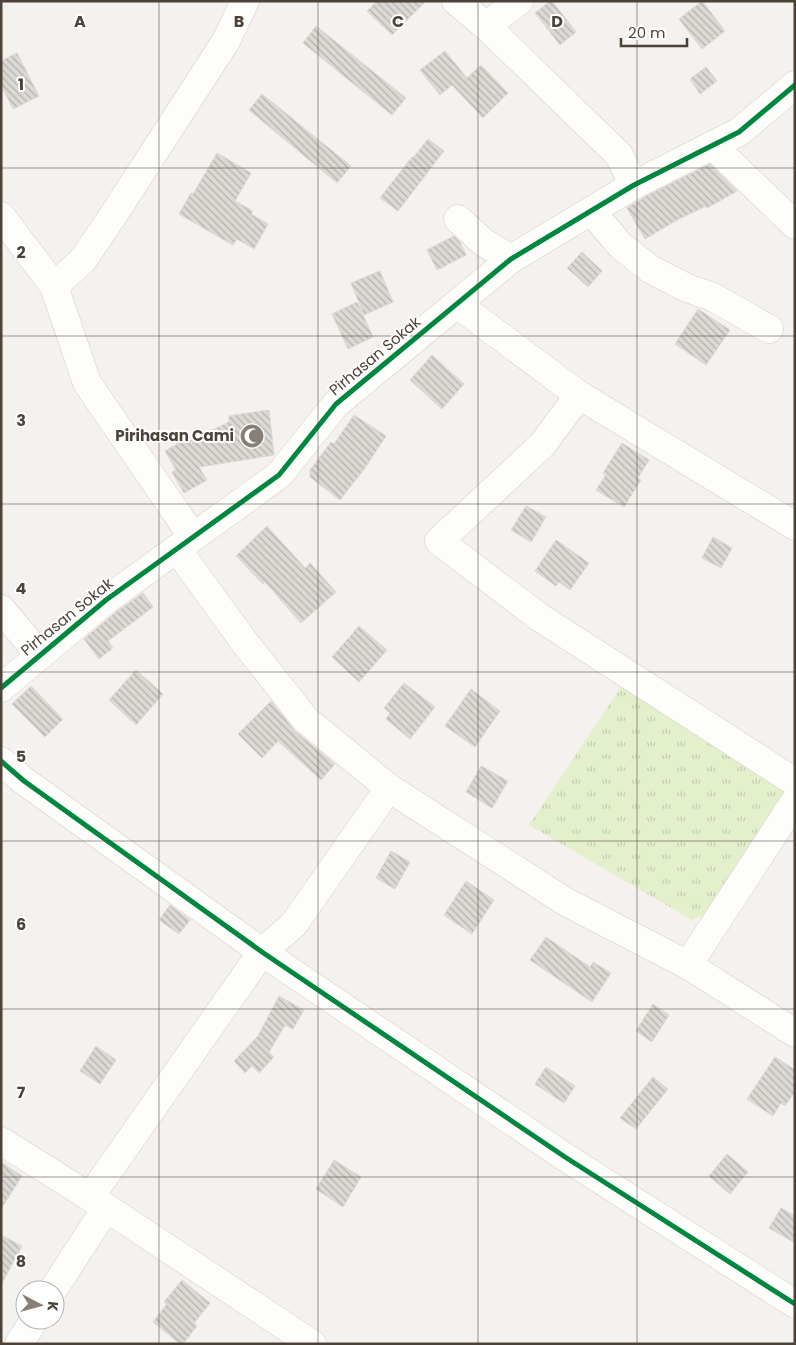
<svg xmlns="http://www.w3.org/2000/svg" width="796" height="1345" font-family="Poppins,sans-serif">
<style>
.park{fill:url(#park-tufts)}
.building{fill:url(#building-back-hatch);stroke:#ddd8d3}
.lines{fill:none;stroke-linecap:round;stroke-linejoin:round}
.minor-casing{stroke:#d2cfcb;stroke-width:29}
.minor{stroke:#fdfdfc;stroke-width:28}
.cycleway-casing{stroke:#fff;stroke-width:8}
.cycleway{stroke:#00873e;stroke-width:5}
.grid{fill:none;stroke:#4c4238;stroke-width:1;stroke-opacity:0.55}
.labels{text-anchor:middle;stroke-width:4;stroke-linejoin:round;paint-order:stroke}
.street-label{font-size:15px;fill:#4c4238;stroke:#fff}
.poi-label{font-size:15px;font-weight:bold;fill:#4c4238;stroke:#fff;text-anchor:end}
.grid-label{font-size:16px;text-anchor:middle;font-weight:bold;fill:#4c4238;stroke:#fff;stroke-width:4;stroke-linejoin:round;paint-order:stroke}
</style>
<defs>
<pattern id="park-tufts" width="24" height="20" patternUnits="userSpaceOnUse" patternTransform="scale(1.25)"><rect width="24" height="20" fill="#e4efcc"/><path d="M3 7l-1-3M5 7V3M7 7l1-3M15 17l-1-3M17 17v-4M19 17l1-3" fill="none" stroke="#c5ceb0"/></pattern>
<pattern id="building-back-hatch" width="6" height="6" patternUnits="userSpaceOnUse" patternTransform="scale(1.25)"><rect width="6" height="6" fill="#dcd8d4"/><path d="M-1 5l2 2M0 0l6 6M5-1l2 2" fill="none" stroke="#b5b1ad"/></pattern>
</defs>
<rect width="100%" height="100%" fill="#f4f1ee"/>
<polygon class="park" points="627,678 782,777 786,794 709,913 692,920 529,825"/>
<g class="building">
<polygon points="377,1 426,1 392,35 367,11"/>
<polygon points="550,1 552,1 576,32 560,45 535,13"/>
<polygon points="702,1 725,31 702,49 679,19"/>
<polygon points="316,26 406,98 392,115 303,43"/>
<polygon points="445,51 467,78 481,65 508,93 483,118 452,85 440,95 420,70"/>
<polygon points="17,53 39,96 13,109 1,85 1,61"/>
<polygon points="706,67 717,81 700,94 690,79"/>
<polygon points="262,94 351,166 337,183 249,110"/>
<polygon points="428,139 444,151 398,211 380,198 412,157 413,158"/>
<polygon points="217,153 251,173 235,201 253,211 251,214 268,224 254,249 237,239 233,245 179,214 191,193 193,194"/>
<polygon points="710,164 737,191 707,208 706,206 677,220 645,239 627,208 648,195"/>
<polygon points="454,236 460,242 466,255 437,270 427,250"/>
<polygon points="582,252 602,271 588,287 567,268"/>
<polygon points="380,271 393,302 364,315 351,283"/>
<polygon points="357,302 373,337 348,349 332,314"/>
<polygon points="698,309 730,330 706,365 675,344"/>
<polygon points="432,355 464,384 442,409 410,380"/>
<polygon points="269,410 274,455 199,467 207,480 184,493 172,472 176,470 165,451 184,440 185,443 229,422 229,416"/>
<polygon points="354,415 386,436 365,468 340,500 310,477 310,470 331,442 334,444"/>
<polygon points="622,443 649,460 638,478 641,480 624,507 596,490 606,475 603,473"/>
<polygon points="526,506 546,517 531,542 511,530"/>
<polygon points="267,526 305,568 310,563 336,592 301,623 265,582 263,584 236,556"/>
<polygon points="713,537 732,548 721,568 702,558"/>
<polygon points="556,540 589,563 570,590 559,582 556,586 535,571"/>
<polygon points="143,593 153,607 108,641 113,648 99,659 84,639 116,612"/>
<polygon points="359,626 387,650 359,682 332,657"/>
<polygon points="136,670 163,694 136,725 109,700"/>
<polygon points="404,683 435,707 410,739 386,719 390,713 384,708"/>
<polygon points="31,686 63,719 45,737 12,704"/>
<polygon points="471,689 500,711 475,747 445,726"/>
<polygon points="271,701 295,731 335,764 321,780 278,741 262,758 238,734"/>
<polygon points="481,766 508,781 492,808 466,792"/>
<polygon points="391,851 410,862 395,889 376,878"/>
<polygon points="466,881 494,900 472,934 444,915"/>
<polygon points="170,905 190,920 179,934 159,920"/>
<polygon points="546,937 590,967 593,962 611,973 592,1002 530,960"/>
<polygon points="279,996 304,1010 293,1029 285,1025 269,1052 274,1057 259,1073 252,1066 245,1073 234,1061 258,1036"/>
<polygon points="653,1004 669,1015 652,1042 636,1031"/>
<polygon points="96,1046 116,1060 100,1084 80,1071"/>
<polygon points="775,1057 795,1070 795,1091 785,1106 781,1103 773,1116 747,1099"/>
<polygon points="546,1067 575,1086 564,1103 535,1084"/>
<polygon points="653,1077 668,1089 636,1129 620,1118"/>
<polygon points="727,1154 748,1172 730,1194 709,1176"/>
<polygon points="334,1160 361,1177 343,1207 316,1189"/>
<polygon points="1,1162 22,1176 1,1209"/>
<polygon points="781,1208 795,1216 795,1243 769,1228"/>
<polygon points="1,1235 22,1246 1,1285"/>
<polygon points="182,1280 210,1303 194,1323 197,1326 183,1344 180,1344 153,1322 167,1304 164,1302"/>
</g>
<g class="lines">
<defs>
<g id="minor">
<polyline points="456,1 486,26 619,155 634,185"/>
<polyline points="486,26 519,1"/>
<polyline points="713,146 795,225"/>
<polyline points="591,211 621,246 650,269 687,288 713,297 769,329"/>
<polyline points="1,216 54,286 87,383 193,537"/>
<polyline points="458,219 483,242 511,259"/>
<polyline points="54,286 83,260 116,211 226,41 245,1"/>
<polyline points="457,304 579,395 795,526"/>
<polyline points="579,395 542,445 439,541 539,617 795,782"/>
<polyline points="177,549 242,639 305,719 389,788 566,902 688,965 795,1033"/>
<polyline points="1,609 40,655"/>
<polyline points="1,688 106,600 279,475 336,404 511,259 634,185 739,132 795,85"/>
<polyline points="1,761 24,781 262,952 565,1157 795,1304"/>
<polyline points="688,965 795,801"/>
<polyline points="1,1141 90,1197 312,1344"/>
<polyline points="90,1197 262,952 294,924 389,788"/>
<polyline points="53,1290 106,1208"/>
<polyline points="19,1344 34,1320"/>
</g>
</defs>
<use href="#minor" class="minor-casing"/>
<use href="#minor" class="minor"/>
<defs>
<g id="cycleway">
<polyline points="1,688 106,600 279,475 336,404 511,259 634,185 739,132 795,85"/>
<polyline points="1,761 24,781 262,952 565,1157 795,1304"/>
</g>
</defs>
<use href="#cycleway" class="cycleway-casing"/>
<use href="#cycleway" class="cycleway"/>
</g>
<path class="grid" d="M159,1V1344M318,1V1344M478,1V1344M637,1V1344M1,168H795M1,336H795M1,504H795M1,672H795M1,841H795M1,1009H795M1,1177H795"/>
<defs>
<symbol id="mosque-disc" viewBox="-11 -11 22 22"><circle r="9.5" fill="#877f78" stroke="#fff"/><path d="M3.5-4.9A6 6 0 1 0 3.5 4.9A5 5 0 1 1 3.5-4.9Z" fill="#fff"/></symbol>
</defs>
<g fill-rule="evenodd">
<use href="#mosque-disc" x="238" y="422" width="28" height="28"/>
</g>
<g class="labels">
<g class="street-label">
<text transform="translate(375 356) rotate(-40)" y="5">Pirhasan Sokak</text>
<text transform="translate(67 617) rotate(-39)" y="5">Pirhasan Sokak</text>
</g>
<g class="poi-label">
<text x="234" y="441">Pirihasan Cami</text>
</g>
</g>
<g class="grid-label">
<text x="80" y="27">A</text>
<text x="239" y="27">B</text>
<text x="398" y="27">C</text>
<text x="557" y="27">D</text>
<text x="21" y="90">1</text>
<text x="21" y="258">2</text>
<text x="21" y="426">3</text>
<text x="21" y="594">4</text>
<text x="21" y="762">5</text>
<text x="21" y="930">6</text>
<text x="21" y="1098">7</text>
<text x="21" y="1267">8</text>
</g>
<rect width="796" height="1345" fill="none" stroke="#4c4238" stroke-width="5"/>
<g transform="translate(40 1305) rotate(96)"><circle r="24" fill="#ffffff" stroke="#b7b3af"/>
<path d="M0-4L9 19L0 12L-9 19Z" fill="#877f78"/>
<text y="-8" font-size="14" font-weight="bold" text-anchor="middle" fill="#4c4238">K</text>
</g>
<path d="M621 38v8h66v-8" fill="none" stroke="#4c4238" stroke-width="2.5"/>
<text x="628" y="38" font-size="15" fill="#4c4238" stroke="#ffffff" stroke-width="4" paint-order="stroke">20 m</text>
</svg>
